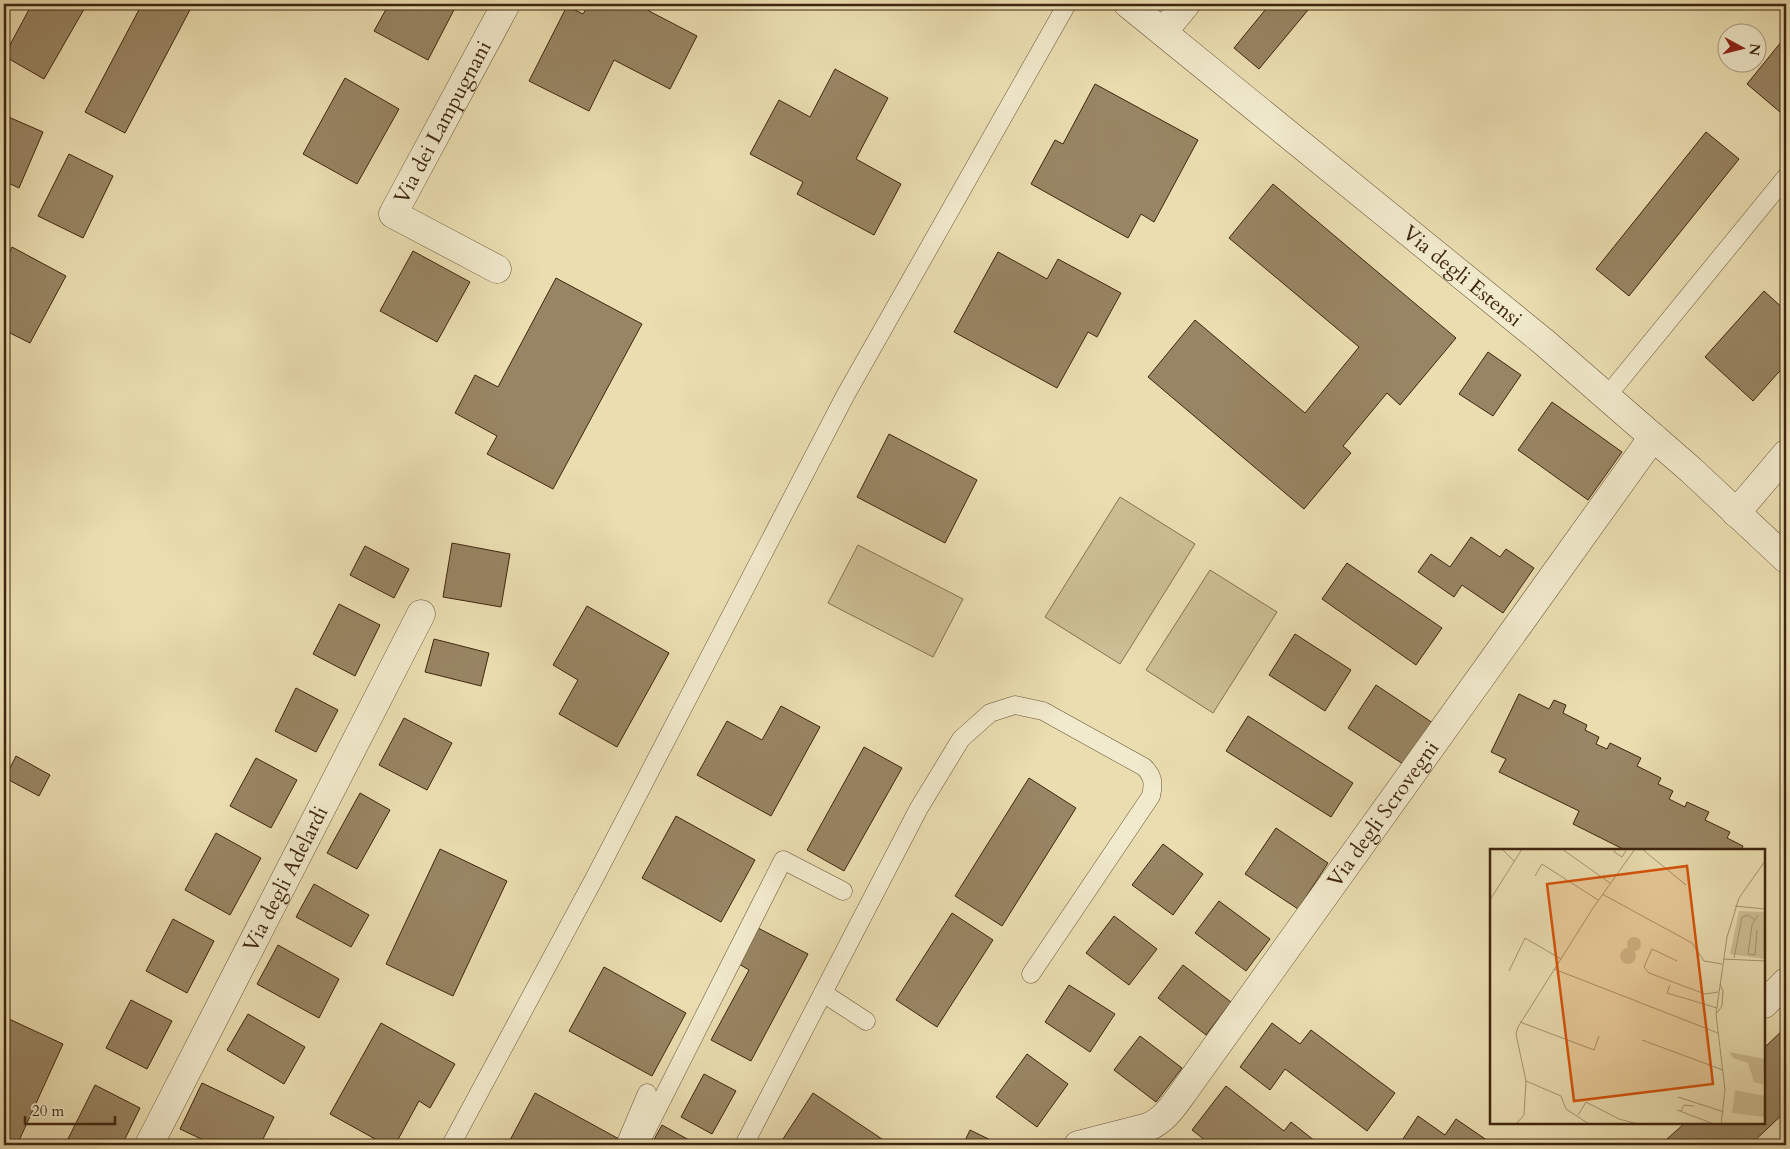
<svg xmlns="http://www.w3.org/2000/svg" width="1790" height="1149" font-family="Cardo,serif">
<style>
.green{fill:#cdbf95;stroke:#867252}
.building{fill:#988563;stroke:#3f250f}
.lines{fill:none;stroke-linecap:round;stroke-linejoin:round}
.service-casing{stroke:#6a5338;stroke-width:19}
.minor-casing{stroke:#6a5338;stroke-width:29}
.service{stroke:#f1eacc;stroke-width:18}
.minor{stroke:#f1eacc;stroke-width:28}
.labels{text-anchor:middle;stroke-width:4;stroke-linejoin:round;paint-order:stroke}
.street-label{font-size:21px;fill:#3f250f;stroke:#f1eacc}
.inset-road{fill:none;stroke:#a69470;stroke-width:1}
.view{fill:#d7540c;fill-opacity:0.15;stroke:#d7540c;stroke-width:2.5}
.inset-edge{fill:none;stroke:#3f250f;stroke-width:2.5}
</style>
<rect width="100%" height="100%" fill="#eadeb1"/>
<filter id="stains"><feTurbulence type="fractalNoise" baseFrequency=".004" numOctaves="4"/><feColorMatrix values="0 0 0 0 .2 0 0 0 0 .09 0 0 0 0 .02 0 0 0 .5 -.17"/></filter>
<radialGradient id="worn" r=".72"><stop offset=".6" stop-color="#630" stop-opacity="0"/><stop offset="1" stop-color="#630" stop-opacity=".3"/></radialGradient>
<g class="green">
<polygon points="1120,497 1195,544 1120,664 1045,617"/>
<polygon points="858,545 963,599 933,657 828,603"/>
<polygon points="1210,570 1277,612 1213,713 1146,670"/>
</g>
<g class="building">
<polygon points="32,4 87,4 44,79 4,56"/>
<polygon points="142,4 193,4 125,133 85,112"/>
<polygon points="389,4 457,4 428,60 374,31"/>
<polygon points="589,4 652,4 649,11 697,36 670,89 614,60 589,111 529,81 567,6 583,14"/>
<polygon points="1270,4 1313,4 1259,69 1234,48"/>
<polygon points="1786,36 1786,105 1780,112 1747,84"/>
<polygon points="835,69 888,98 856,159 901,184 874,235 797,194 803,182 750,154 779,100 810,117"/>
<polygon points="345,78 399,109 357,184 303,154"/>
<polygon points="1095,84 1198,140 1154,222 1141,214 1128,238 1031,184 1055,140 1063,144"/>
<polygon points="4,115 43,132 19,188 4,181"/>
<polygon points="1706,132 1739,159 1629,296 1596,269"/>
<polygon points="69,154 113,176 83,238 38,216"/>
<polygon points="1273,184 1456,338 1400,405 1387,393 1343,446 1351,453 1304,509 1148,377 1195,320 1305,413 1359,347 1229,238"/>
<polygon points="12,247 66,276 30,343 4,330 4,264"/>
<polygon points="413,251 470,282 437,342 380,311"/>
<polygon points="998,252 1047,279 1058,259 1121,293 1097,337 1088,332 1057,388 954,332"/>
<polygon points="556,278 642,324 553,489 487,454 497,436 455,413 475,375 498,387"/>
<polygon points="1764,291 1786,311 1786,364 1753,401 1705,357"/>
<polygon points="1488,352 1521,375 1493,416 1459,394"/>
<polygon points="1552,402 1622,452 1588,500 1518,450"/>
<polygon points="889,434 977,480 945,543 857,497"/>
<polygon points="1471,537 1500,557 1506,549 1534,568 1503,613 1462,585 1454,597 1418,572 1431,554 1450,567"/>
<polygon points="452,543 510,554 501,607 443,597"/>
<polygon points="365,546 409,569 394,598 350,575"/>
<polygon points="1347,563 1442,628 1416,665 1322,599"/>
<polygon points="339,604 380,625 355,676 313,654"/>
<polygon points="587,606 669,653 617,747 559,714 578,680 553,665"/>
<polygon points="1295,634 1351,670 1325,711 1269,675"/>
<polygon points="434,639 489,653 481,686 425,672"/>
<polygon points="1376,685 1433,723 1406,766 1348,728"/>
<polygon points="296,688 338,710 316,752 275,731"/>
<polygon points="1519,694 1549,709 1554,700 1566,705 1563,713 1587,725 1585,730 1599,737 1596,744 1607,749 1610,743 1641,758 1637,766 1661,778 1658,784 1673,791 1669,799 1685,807 1687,802 1709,812 1705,820 1730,832 1727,838 1743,846 1741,850 1625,850 1573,824 1579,811 1499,772 1506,759 1491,752"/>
<polygon points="781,706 820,727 771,816 697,775 727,721 762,740"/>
<polygon points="1248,716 1353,783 1331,817 1226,751"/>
<polygon points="404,718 452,743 427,790 379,765"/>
<polygon points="864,747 902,768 844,871 807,850"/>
<polygon points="16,756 50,775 39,796 5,778"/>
<polygon points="256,758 297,780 271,828 230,806"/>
<polygon points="1029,778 1076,808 1002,926 955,896"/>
<polygon points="360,793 390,810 357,869 327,853"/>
<polygon points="676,816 755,860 721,922 642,878"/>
<polygon points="1276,828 1328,863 1298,909 1245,874"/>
<polygon points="216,833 261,858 230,915 185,890"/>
<polygon points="1163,844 1203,874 1173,915 1132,885"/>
<polygon points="440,849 507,881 453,996 386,964"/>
<polygon points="314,884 369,915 351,947 296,917"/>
<polygon points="1219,901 1270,939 1246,971 1195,933"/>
<polygon points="952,913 993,940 937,1027 896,1000"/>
<polygon points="1114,916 1157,949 1129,985 1086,953"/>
<polygon points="173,919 214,941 187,993 146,971"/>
<polygon points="758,928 808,954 751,1061 711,1040 749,970 739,964"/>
<polygon points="278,945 339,979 319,1018 257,984"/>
<polygon points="1183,965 1231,1002 1206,1035 1158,998"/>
<polygon points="604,967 686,1013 652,1076 569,1031"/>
<polygon points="1069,985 1115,1014 1090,1052 1045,1022"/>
<polygon points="131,1000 172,1021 147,1069 106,1048"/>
<polygon points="248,1014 305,1047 284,1084 227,1050"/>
<polygon points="9,1019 63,1044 17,1145 4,1139 4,1030"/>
<polygon points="381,1023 455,1064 430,1108 419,1101 395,1145 386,1145 330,1114"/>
<polygon points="1272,1023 1300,1044 1311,1030 1395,1093 1367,1131 1285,1069 1270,1090 1240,1067"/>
<polygon points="1786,1027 1786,1111 1750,1145 1673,1145 1667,1139 1685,1123 1764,1123 1764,1048"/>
<polygon points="1140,1036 1182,1068 1156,1102 1114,1070"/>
<polygon points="1027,1054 1068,1084 1037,1127 996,1097"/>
<polygon points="704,1074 736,1091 712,1134 681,1117"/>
<polygon points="202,1083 274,1117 260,1145 214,1145 180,1129"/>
<polygon points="95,1085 140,1108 122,1145 65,1145"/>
<polygon points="1226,1086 1284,1131 1291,1122 1320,1145 1211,1145 1192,1130"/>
<polygon points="535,1093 619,1139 616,1145 514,1145 509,1142"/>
<polygon points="813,1093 891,1145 830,1145 825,1142 823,1145 779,1145"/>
<polygon points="1418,1116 1445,1135 1456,1119 1491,1143 1489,1145 1399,1145"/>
<polygon points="662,1125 698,1145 651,1145"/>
<polygon points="970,1130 1001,1145 963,1145"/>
</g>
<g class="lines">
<defs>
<g id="service">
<polyline points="1607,396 1786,177"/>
<polyline points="823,993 866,1021"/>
<polyline points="451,1145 594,879 845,396 1067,4"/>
<polyline points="625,1145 647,1093"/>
<polyline points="639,1145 783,860 843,891"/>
<path d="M744,1145L919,808L961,739L990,713L1015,705L1043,711L1144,767C1153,776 1154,783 1151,796L1031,974"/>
</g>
<g id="minor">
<path id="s1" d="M1128,4L1545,343L1691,470L1786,559"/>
<polyline points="1163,32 1186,4"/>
<path id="s2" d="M497,269L393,214L506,4"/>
<polyline points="1736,513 1786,454"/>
<polyline points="1764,1004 1786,982"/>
<path id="s3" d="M149,1145L421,614"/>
<path id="s4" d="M1078,1145L1148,1127C1165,1120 1174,1105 1185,1090L1653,437"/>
</g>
</defs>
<use href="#service" class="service-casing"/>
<use href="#minor" class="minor-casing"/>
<use href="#service" class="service"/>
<use href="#minor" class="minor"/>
</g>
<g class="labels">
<g class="street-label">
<text dy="7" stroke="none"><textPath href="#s2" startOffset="222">Via dei Lampugnani</textPath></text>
<text dy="7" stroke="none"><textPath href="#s1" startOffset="431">Via degli Estensi</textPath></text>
<text dy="7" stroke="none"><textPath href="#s4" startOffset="465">Via degli Scrovegni</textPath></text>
<text dy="7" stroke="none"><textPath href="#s3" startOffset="299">Via degli Adelardi</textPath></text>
</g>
</g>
<g transform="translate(1490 849)">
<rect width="275" height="275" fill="#eadeb1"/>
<path d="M249,62L275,63V110L240,105ZM137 95a7 7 0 1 1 14 0a7 7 0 1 1-14 0ZM130 107a8 8 0 1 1 16 0a8 8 0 1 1-16 0ZM239,203L275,210L273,235L264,233L258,214L243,209ZM245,241L275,247V268L242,264Z" fill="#cdbf95"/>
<path class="inset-road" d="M12,0L25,13M72,0L120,34M126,0L124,3L132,8L137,0M152,0L196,36M45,27L52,15L108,51M112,45L202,94L214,112L232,115M0,51L32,0M245,57L275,60M267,81L265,106L258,105L262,76L268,66M244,109L252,68L258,66L265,71M233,110L275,112M187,112L162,100L154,118L159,124L215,145L228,143M64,120L228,184M19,122L35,89L71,110M180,136L177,144L227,159M227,164L232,157L233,142L230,135M30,173L104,201L109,187M152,191L233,221M36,232L71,247L76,260L99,275M188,248L234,263M187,261L224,275M191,262L194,256L204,257M88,266L96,253L129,270L148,275M26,275L34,266L36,232L26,185L28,178L103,59L145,0M231,275L235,241L226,165L237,88L249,49L275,12"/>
<path class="view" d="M197,17L223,235L84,252L57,35Z"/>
<rect width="275" height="275" class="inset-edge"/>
</g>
<rect width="1790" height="1149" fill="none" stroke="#eadeb1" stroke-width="20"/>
<rect x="5" y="5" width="1780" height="1139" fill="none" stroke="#3f250f" stroke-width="2.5"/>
<rect x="10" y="10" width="1770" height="1129" fill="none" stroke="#3f250f"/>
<g transform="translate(1742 48) rotate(97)"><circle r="24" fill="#f1eacc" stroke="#aa9b80"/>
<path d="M0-4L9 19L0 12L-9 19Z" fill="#8f2418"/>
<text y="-8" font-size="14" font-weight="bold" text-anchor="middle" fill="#3f250f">N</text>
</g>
<path d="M25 1116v8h90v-8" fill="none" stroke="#3f250f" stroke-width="2.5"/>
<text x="32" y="1116" font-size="15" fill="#3f250f" stroke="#f1eacc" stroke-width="4" paint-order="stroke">20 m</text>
<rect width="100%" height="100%" filter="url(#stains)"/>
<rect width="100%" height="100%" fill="url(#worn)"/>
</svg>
